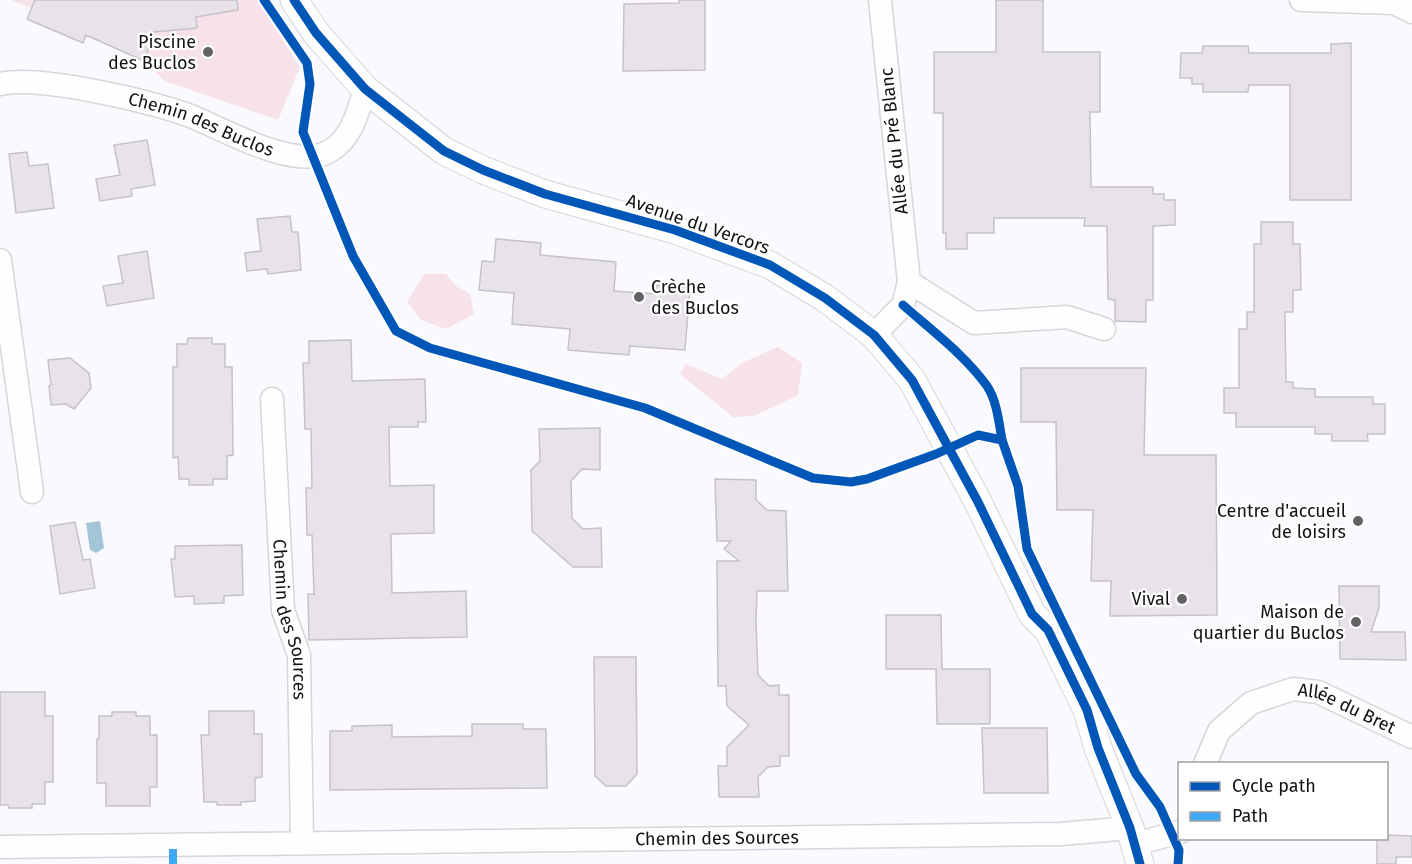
<svg xmlns="http://www.w3.org/2000/svg" width="1412" height="864" font-family="'Fira Sans',sans-serif">
<style>
.green{fill:#f7e2ea}
.water{fill:#a2c5d7}
.building{fill:#e9e2eb;stroke:#c4c3c5;stroke-width:1.5}
.lines{fill:none;stroke-linecap:round;stroke-linejoin:round}
.minor-casing{stroke:#d6d5d8;stroke-width:25}
.tertiary-casing{stroke:#d6d5d8;stroke-width:29}
.minor{stroke:#fefeff;stroke-width:22}
.tertiary{stroke:#fefeff;stroke-width:27}
.quiet{stroke:#3fa9f5;stroke-width:8;stroke-dasharray:15 8;stroke-linecap:butt}
.cycleway-casing{stroke:#fff;stroke-width:13}
.cycleway{stroke:#0057b8;stroke-width:9}
.poi-dot{fill:#636366;stroke:#fff;stroke-width:2}
.labels{text-anchor:middle;stroke-width:4.5;stroke-linejoin:round;paint-order:stroke}
.poi-label{font-size:18px;fill:#121214;stroke:#fff;text-anchor:end}
.street-label{font-size:18px;fill:#121214;stroke:#fff}
</style>
<rect width="100%" height="100%" fill="#faf9fe"/>
<g class="green">
<polygon points="12,0 257,0 300,67 278,120 165,81 144,61 87,36 83,43 27,19 31,8"/>
<polygon points="424,274 446,274 457,287 470,294 474,314 446,329 421,320 407,302"/>
<polygon points="778,347 802,363 798,395 754,416 733,417 680,374 686,364 722,379 742,363"/>
</g>
<polygon class="water" points="100,521 104,548 96,553 90,550 86,523"/>
<g class="building">
<polygon points="35,0 237,0 238,10 196,17 197,28 154,32 144,61 86,35 83,43 27,19"/>
<polygon points="679,0 705,0 705,70 623,71 624,4 679,3"/>
<polygon points="996,0 1043,0 1043,52 1100,52 1100,112 1090,112 1091,187 1153,187 1153,194 1164,194 1164,200 1175,200 1175,225 1153,226 1153,300 1146,300 1146,322 1115,321 1115,300 1108,299 1107,226 1084,226 1085,218 994,218 994,233 967,233 967,249 946,249 946,233 943,233 943,113 934,113 934,52 996,52"/>
<polygon points="1351,43 1351,200 1290,200 1290,85 1249,85 1248,92 1203,92 1203,84 1192,84 1192,78 1180,78 1181,53 1202,53 1203,46 1248,46 1249,53 1331,53 1331,44"/>
<polygon points="147,140 155,185 131,189 132,196 100,201 96,179 120,175 114,145"/>
<polygon points="27,152 29,166 48,164 54,208 16,213 9,154"/>
<polygon points="290,216 292,232 298,232 301,270 268,274 267,269 247,271 245,253 261,251 257,219"/>
<polygon points="1261,222 1293,222 1293,244 1300,244 1301,290 1293,290 1293,312 1285,312 1286,382 1293,382 1293,388 1315,389 1315,397 1373,397 1373,404 1385,404 1385,434 1367,434 1368,441 1332,441 1332,434 1315,434 1315,427 1236,427 1236,413 1224,413 1224,388 1239,388 1239,329 1247,329 1247,312 1254,312 1254,244 1261,244"/>
<polygon points="496,239 541,243 540,255 616,262 614,291 656,294 657,285 690,288 685,350 630,346 629,355 568,350 570,329 512,324 514,293 479,290 482,261 494,262"/>
<polygon points="147,251 154,298 107,306 103,286 123,283 118,256"/>
<polygon points="188,338 212,338 212,344 225,344 225,367 232,367 233,455 227,456 227,479 213,479 213,485 189,485 189,479 179,479 178,457 173,458 173,367 177,367 177,344 187,344"/>
<polygon points="351,340 352,381 425,379 426,422 418,422 418,427 389,427 390,486 434,485 434,533 391,534 392,593 466,591 467,637 309,640 308,594 314,594 312,535 307,535 306,488 312,488 311,429 305,429 303,363 309,363 309,341"/>
<polygon points="70,358 89,373 91,388 74,409 66,404 51,405 49,386 51,385 48,360"/>
<polygon points="1021,368 1146,368 1144,455 1216,455 1217,615 1110,616 1111,581 1091,581 1093,510 1057,510 1056,422 1021,422"/>
<polygon points="600,428 600,470 582,469 571,481 572,518 583,529 601,528 602,567 573,567 532,531 531,470 540,461 539,429"/>
<polygon points="715,479 756,480 756,500 767,510 786,511 788,591 757,591 756,621 758,675 769,686 779,685 779,695 789,695 789,756 780,756 780,766 768,767 758,777 759,797 719,797 718,766 727,766 727,747 749,725 727,706 726,686 718,686 717,561 739,561 724,549 731,541 717,541"/>
<polygon points="75,522 83,560 90,559 95,588 60,594 50,526"/>
<polygon points="242,545 243,595 224,596 224,603 194,604 194,596 175,597 171,559 175,559 175,546"/>
<polygon points="1339,586 1379,586 1379,608 1371,632 1405,632 1406,660 1340,659"/>
<polygon points="886,615 941,615 942,669 990,669 990,724 937,724 936,669 886,669"/>
<polygon points="594,657 636,657 637,774 626,786 606,786 595,776"/>
<polygon points="0,692 45,692 45,716 53,716 53,782 45,782 45,804 32,804 32,808 9,808 8,805 0,805"/>
<polygon points="209,711 254,711 254,734 262,734 262,777 255,778 255,801 241,802 241,805 217,805 217,802 204,802 201,735 209,735"/>
<polygon points="112,712 136,712 136,716 150,716 150,735 157,735 157,787 150,787 150,806 106,806 106,783 97,783 97,739 99,739 99,716 112,716"/>
<polygon points="472,724 523,724 523,729 546,729 547,788 330,790 330,731 352,731 352,726 392,725 392,737 472,736"/>
<polygon points="982,728 1047,728 1048,793 984,793"/>
<polygon points="1386,835 1412,836 1412,857 1396,857 1396,864 1377,864 1377,838 1386,838"/>
</g>
<g class="lines">
<defs>
<g id="minor">
<polyline points="1301,0 1394,3 1412,12"/>
<path id="s1" d="M0,84C39,75 148,101 188,115C222,128 295,172 330,151C352,138 358,112 365,89"/>
<polyline points="0,260 32,492"/>
<polyline points="909,282 974,323 1067,317 1104,329"/>
<polyline points="874,335 903,305 909,282 880,0"/>
<path id="s2" d="M272,399L283,610L299,655L302,841"/>
<path id="s3" d="M1205,764L1219,731L1251,703L1293,689L1318,692L1412,737"/>
<polyline points="1135,844 1180,832"/>
<path id="s4" d="M0,847L1061,834L1130,828"/>
</g>
<polyline id="tertiary" points="294,0 316,33 365,89 444,151 483,170 545,194 675,230 770,265 825,298 874,335 912,380 978,502 1032,614 1048,630 1087,710 1098,748 1130,828 1140,864"/>
</defs>
<use href="#minor" class="minor-casing"/>
<use href="#tertiary" class="tertiary-casing"/>
<use href="#minor" class="minor"/>
<use href="#tertiary" class="tertiary"/>
<polyline class="quiet" points="173,864 173,844"/>
<defs>
<g id="cycleway">
<polyline points="264,0 307,63 310,84 303,132 353,256 396,331 430,348 645,408 813,478 851,482 867,479 936,454 978,435 1002,440 1018,486 1027,549 1136,774 1160,807 1179,850 1178,864"/>
<polyline points="294,0 316,33 365,89 444,151 483,170 545,194 675,230 770,265 825,298 874,335 912,380 978,502 1032,614 1048,630 1087,710 1098,748 1130,828 1140,864"/>
<path d="M903,305C931,330 965,355 987,386C997,401 999,423 1002,440"/>
</g>
</defs>
<use href="#cycleway" class="cycleway-casing"/>
<use href="#cycleway" class="cycleway"/>
</g>
<g class="poi-dot">
<circle cx="208" cy="52" r="6"/>
<circle cx="639" cy="297" r="6"/>
<circle cx="1358" cy="521" r="6"/>
<circle cx="1182" cy="599" r="6"/>
<circle cx="1356" cy="622" r="6"/>
</g>
<g class="labels">
<g class="poi-label">
<text x="196" y="48">Piscine<tspan x="196" dy="21">des Buclos</tspan></text>
<text x="651" y="293" text-anchor="start">Crèche<tspan x="651" dy="21">des Buclos</tspan></text>
<text x="1346" y="517">Centre d'accueil<tspan x="1346" dy="21">de loisirs</tspan></text>
<text x="1170" y="605">Vival</text>
<text x="1344" y="618">Maison de<tspan x="1344" dy="21">quartier du Buclos</tspan></text>
</g>
<g class="street-label">
<text dy="6" stroke="none"><textPath href="#s1" startOffset="207">Chemin des Buclos</textPath></text>
<text transform="translate(894 141) rotate(-96)" y="6">Allée du Pré Blanc</text>
<text transform="translate(698 224) rotate(19)" y="6">Avenue du Vercors</text>
<text dy="6" stroke="none"><textPath href="#s2" startOffset="222">Chemin des Sources</textPath></text>
<text dy="6" stroke="none"><textPath href="#s3" startOffset="180">Allée du Bret</textPath></text>
<text dy="6" stroke="none"><textPath href="#s4" startOffset="717">Chemin des Sources</textPath></text>
</g>
</g>
<rect x="1178" y="762" width="210" height="78" fill="#ffffff" stroke="#a0a0a1" stroke-width="1.5"/>
<rect x="1190" y="782" width="30" height="9" fill="#0057b8" stroke="#a0a0a1" stroke-width="1.5"/>
<text x="1232" y="792" font-size="18" fill="#121214">Cycle path</text>
<rect x="1190" y="812" width="30" height="9" fill="#3fa9f5" stroke="#a0a0a1" stroke-width="1.5"/>
<text x="1232" y="822" font-size="18" fill="#121214">Path</text>
</svg>
